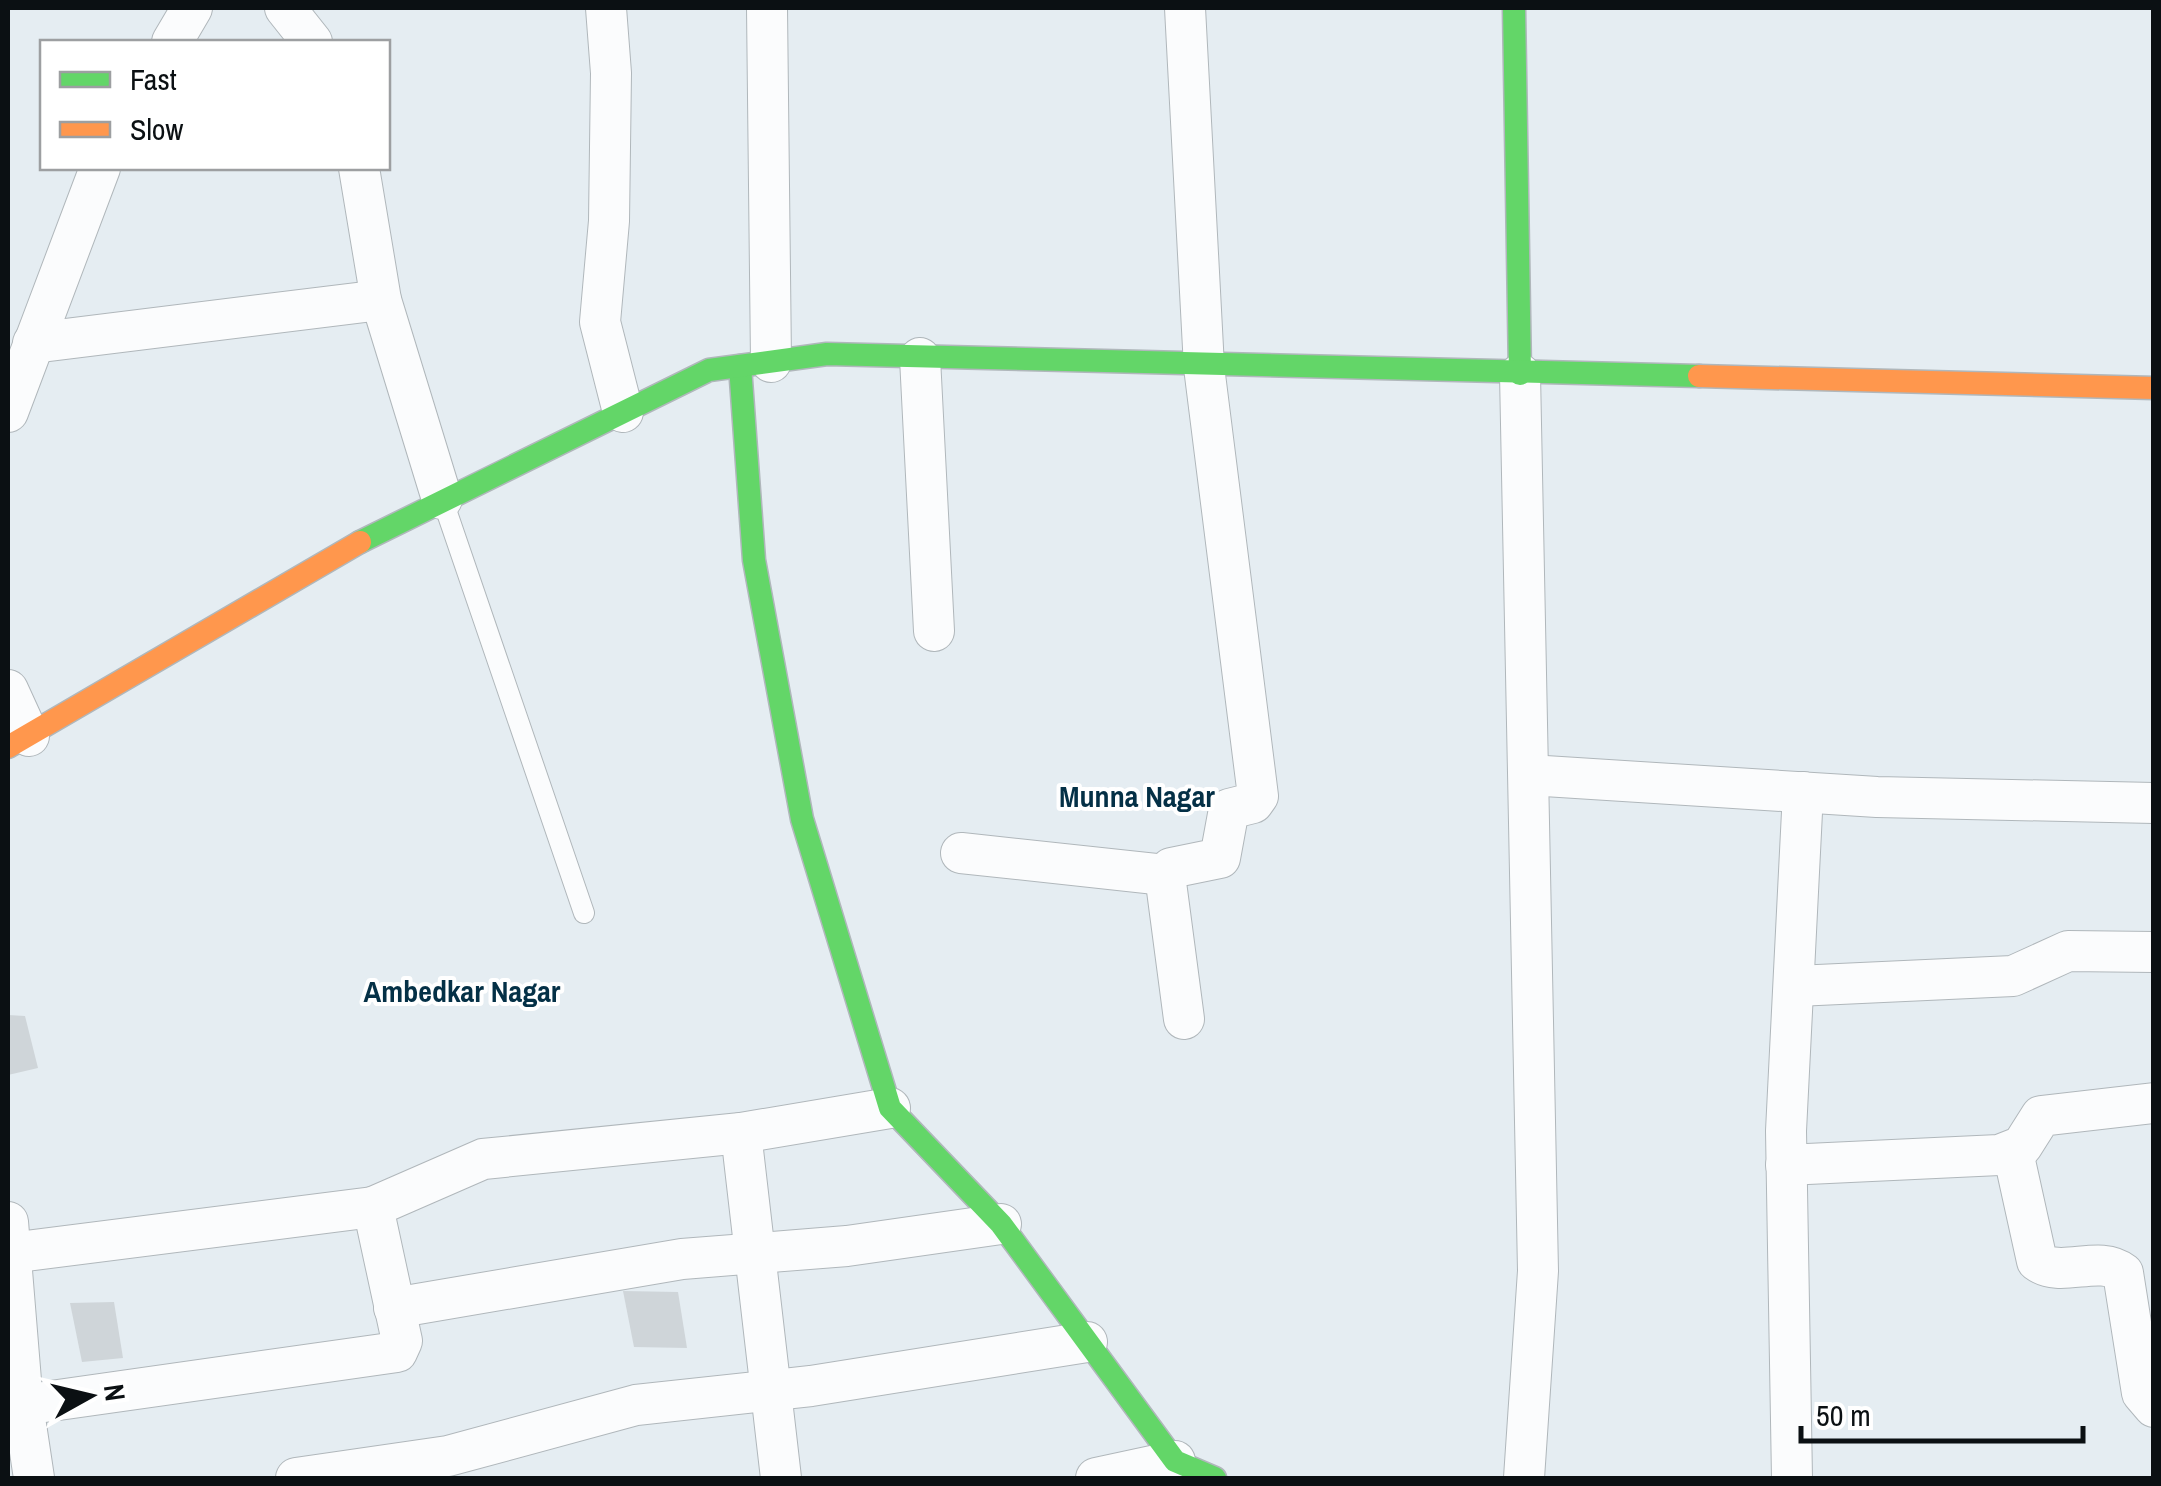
<svg xmlns="http://www.w3.org/2000/svg" width="2161" height="1486" font-family="'Archivo Narrow',sans-serif">
<style>
.building{fill:#cfd5d9}
.lines{fill:none;stroke-linecap:round;stroke-linejoin:round}
.lane-casing{stroke:#b0b7bb;stroke-width:22}
.street-casing{stroke:#b0b7bb;stroke-width:42}
.fast-casing{stroke:#b0b7bb;stroke-width:25}
.slow-casing{stroke:#b0b7bb;stroke-width:25}
.lane{stroke:#fbfcfd;stroke-width:20}
.street{stroke:#fbfcfd;stroke-width:40}
.fast{stroke:#63d668;stroke-width:22}
.slow{stroke:#ff974d;stroke-width:22}
.labels{text-anchor:middle;stroke-width:8;stroke-linejoin:round;paint-order:stroke}
.neighbourhood-label{font-size:30px;font-weight:bold;fill:#043046;stroke:#fff}
</style>
<rect width="100%" height="100%" fill="#e5edf2"/>
<g class="building">
<polygon points="8,1015 25,1016 38,1068 8,1075"/>
<polygon points="623,1291 678,1292 687,1348 634,1347"/>
<polygon points="114,1302 123,1358 82,1362 70,1303"/>
</g>
<g class="lines">
<defs>
<polyline id="lane" points="443,501 584,913"/>
<g id="street">
<polyline points="285,8 312,42"/>
<polyline points="606,8 611,73 609,221 600,322 623,412"/>
<polyline points="767,8 771,362"/>
<polyline points="172,42 192,8"/>
<polyline points="359,168 381,300 442,499"/>
<polyline points="33,343 381,300"/>
<polyline points="920,358 934,631"/>
<polyline points="1520,374 1538,1271 1524,1478"/>
<polyline points="8,412 100,168"/>
<polyline points="8,690 29,736"/>
<polyline points="1529,775 1877,797 2154,803"/>
<polyline points="961,853 1165,875"/>
<polyline points="1796,986 2013,976 2068,951 2154,952"/>
<polyline points="1184,1019 1165,875 1171,868 1220,858 1229,809 1253,803 1258,796 1204,367 1185,8"/>
<polyline points="741,1133 781,1478"/>
<path d="M2013,1152L2037,1261C2061,1279 2099,1254 2123,1273L2142,1393L2154,1407"/>
<polyline points="1786,1165 1999,1155 2022,1146 2041,1116 2154,1103"/>
<polyline points="8,1222 23,1405 34,1478"/>
<polyline points="10,1253 373,1207"/>
<polyline points="394,1308 682,1259 847,1246 1001,1224"/>
<polyline points="23,1405 397,1352 402,1341 373,1207 483,1159 741,1133 890,1108"/>
<polyline points="296,1478 448,1456 636,1405 811,1386 1087,1342"/>
<polyline points="1096,1478 1175,1461"/>
<polyline points="1792,1478 1786,1131 1803,792"/>
</g>
<g id="fast">
<polyline points="1514,8 1520,374"/>
<polyline points="740,366 754,560 802,819 890,1108 1001,1224 1175,1461 1215,1478"/>
<polyline points="360,542 709,370 827,354 1699,376"/>
</g>
<g id="slow">
<polyline points="1699,376 2154,388"/>
<polyline points="8,747 360,542"/>
</g>
</defs>
<use href="#lane" class="lane-casing"/>
<use href="#street" class="street-casing"/>
<use href="#fast" class="fast-casing"/>
<use href="#slow" class="slow-casing"/>
<use href="#lane" class="lane"/>
<use href="#street" class="street"/>
<use href="#fast" class="fast"/>
<use href="#slow" class="slow"/>
</g>
<g class="labels">
<g class="neighbourhood-label">
<text x="1137" y="807">Munna Nagar</text>
<text x="462" y="1002">Ambedkar Nagar</text>
</g>
</g>
<rect width="2161" height="1486" fill="none" stroke="#0b1013" stroke-width="20"/>
<rect x="40" y="40" width="350" height="130" fill="#ffffff" stroke="#9d9fa1" stroke-width="2.5"/>
<rect x="60" y="72" width="50" height="15" fill="#63d668" stroke="#9d9fa1" stroke-width="2.5"/>
<text x="130" y="90" font-size="30" fill="#0b1013">Fast</text>
<rect x="60" y="122" width="50" height="15" fill="#ff974d" stroke="#9d9fa1" stroke-width="2.5"/>
<text x="130" y="140" font-size="30" fill="#0b1013">Slow</text>
<g transform="translate(90 1396) rotate(82)" stroke="#ffffff" stroke-width="8" paint-order="stroke">
<path d="M0-8L18 38L0 25L-18 38Z" fill="#0b1013"/>
<text y="-15" font-size="28" font-weight="bold" text-anchor="middle" fill="#0b1013">N</text>
</g>
<path d="M1801 1426v15h282v-15" fill="none" stroke="#0b1013" stroke-width="5"/>
<text x="1816" y="1426" font-size="30" fill="#0b1013" stroke="#ffffff" stroke-width="8" paint-order="stroke">50 m</text>
</svg>
